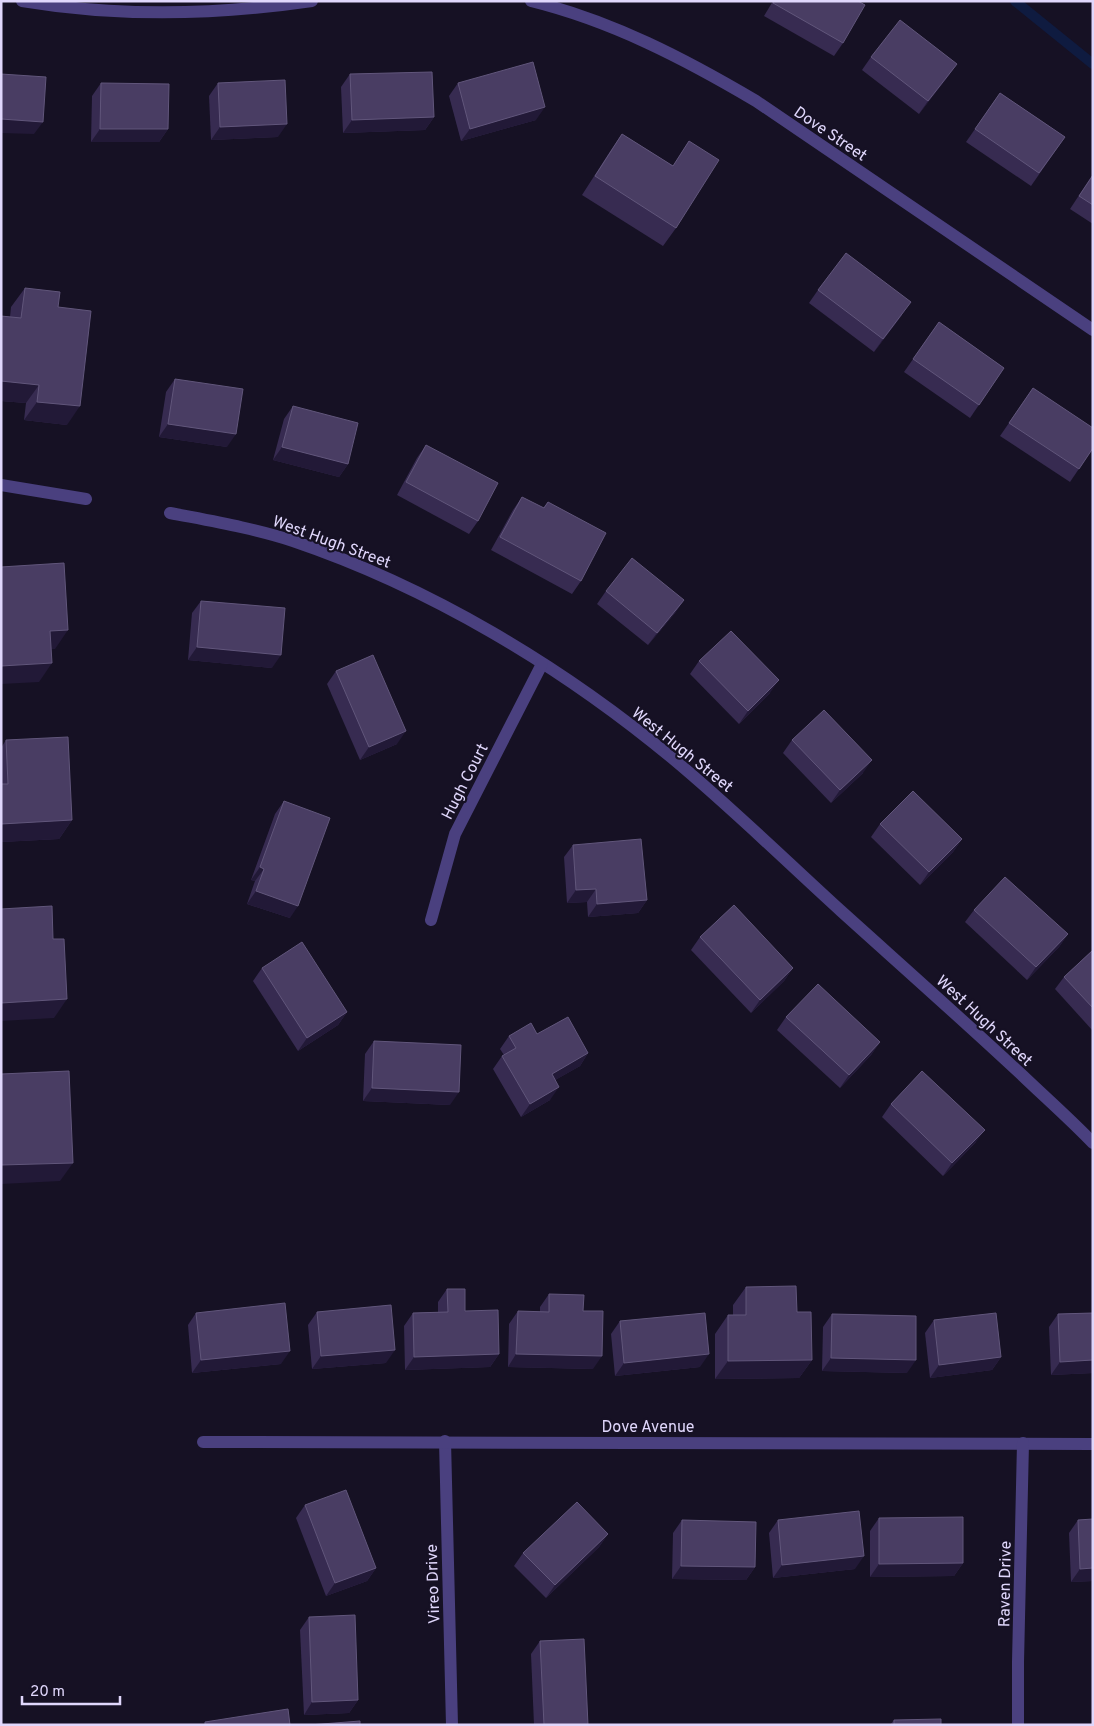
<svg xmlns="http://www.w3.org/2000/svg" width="1094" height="1726" font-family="Overpass,sans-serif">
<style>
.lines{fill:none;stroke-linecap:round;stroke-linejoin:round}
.stream{stroke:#0f1b40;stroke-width:10}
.minor{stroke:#4a407f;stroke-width:12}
.wall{fill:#372b51}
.shaded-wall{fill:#221937}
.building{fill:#493d63;stroke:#61567b}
.labels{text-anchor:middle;stroke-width:4.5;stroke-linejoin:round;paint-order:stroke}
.street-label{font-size:16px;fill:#e0d7fc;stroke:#161124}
</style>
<rect width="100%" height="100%" fill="#161124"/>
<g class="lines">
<polyline class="stream" points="1015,1 1093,64"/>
<g class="minor">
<path d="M22,1C118,17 216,15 312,1"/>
<path d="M531,1C612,21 685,59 756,101L1093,330"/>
<polyline points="1,485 86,499"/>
<path d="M170,513C211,521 253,528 293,541C429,587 561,666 672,758C731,807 785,860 841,911C902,966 963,1020 1023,1076C1046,1098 1071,1120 1093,1143"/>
<polyline points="431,920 455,834 542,664"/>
<polyline points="445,1441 452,1725"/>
<polyline points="203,1442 1093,1444"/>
<polyline points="1018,1725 1018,1662 1023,1443"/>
</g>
</g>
<g class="wall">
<polygon points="773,1 858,1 843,43 834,56 764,16"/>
<polygon points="871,57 957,64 919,114 862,70"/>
<polygon points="350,74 434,117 425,130 343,133 341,87"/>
<polygon points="101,83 168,129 159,142 91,142 92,96"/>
<polygon points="218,83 278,137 211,140 209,96"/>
<polygon points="458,83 536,120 461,141 449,96"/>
<polygon points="1000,93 1065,137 1031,186 966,142"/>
<polygon points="622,134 673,166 689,141 676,228 663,246 582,195 609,153"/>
<polygon points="1093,174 1093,224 1070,209"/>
<polygon points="25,288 58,307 67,425 24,420 26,403 1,401 1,316 10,317 11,307"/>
<polygon points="818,290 902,315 874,352 809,303"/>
<polygon points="939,322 1004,368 970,418 904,372"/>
<polygon points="175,379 227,447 159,437 166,392"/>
<polygon points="1033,388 1093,448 1070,482 1000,436"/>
<polygon points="293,406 348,464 339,477 273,460 284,419"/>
<polygon points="426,445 478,521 469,534 397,495 417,458"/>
<polygon points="522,497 543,508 548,502 581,581 572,594 491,550 513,510"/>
<polygon points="606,591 684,600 675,613 648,645 597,604"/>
<polygon points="201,601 272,668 188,660 192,613"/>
<polygon points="699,661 770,693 739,724 690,674"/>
<polygon points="336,671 397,744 360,760 327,684"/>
<polygon points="6,740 72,820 59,839 1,842 1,748"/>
<polygon points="792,740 863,773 831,803 783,753"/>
<polygon points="284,801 290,918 247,904 255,881 251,880 275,814"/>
<polygon points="880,824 962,839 953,852 920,885 871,837"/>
<polygon points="573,845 647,900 638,913 588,917 587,902 567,903 564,857"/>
<polygon points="974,910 1068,934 1059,947 1027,980 965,922"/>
<polygon points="700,937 793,968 784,981 751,1013 691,950"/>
<polygon points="1093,950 1093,1031 1055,989 1064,977"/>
<polygon points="262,968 347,1012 338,1025 298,1051 253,981"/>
<polygon points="786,1017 880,1042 871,1055 840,1088 777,1030"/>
<polygon points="537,1034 588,1053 580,1066 555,1080 550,1100 521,1117 493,1069 502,1056 504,1055 500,1049 509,1036"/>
<polygon points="374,1041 450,1105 363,1101 365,1054"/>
<polygon points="891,1104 976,1142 943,1176 882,1117"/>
<polygon points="746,1287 797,1312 812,1360 799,1378 715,1379 715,1334 728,1315 733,1315 733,1305"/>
<polygon points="447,1289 499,1354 490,1367 405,1370 404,1326 413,1313 438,1312 438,1302"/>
<polygon points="549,1294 583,1311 593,1369 508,1367 509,1324 518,1311 540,1312 540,1307"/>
<polygon points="317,1312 386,1363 312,1369 308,1325"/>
<polygon points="196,1313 281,1364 192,1373 188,1325"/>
<polygon points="1093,1313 1093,1373 1051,1375 1049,1327 1058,1314"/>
<polygon points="832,1314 907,1373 822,1371 823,1327"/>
<polygon points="934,1320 1001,1357 992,1370 930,1378 925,1333"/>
<polygon points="620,1321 700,1367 615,1376 611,1334"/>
<polygon points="305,1505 376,1568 367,1581 326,1596 296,1518"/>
<polygon points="879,1518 963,1563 954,1576 870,1577 870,1531"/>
<polygon points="682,1520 755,1567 746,1580 672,1579 673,1533"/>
<polygon points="778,1520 855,1569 773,1578 769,1533"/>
<polygon points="1078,1520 1093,1581 1071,1582 1069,1533"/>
<polygon points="608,1534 599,1547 546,1598 514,1566 523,1553"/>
<polygon points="309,1617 358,1700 349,1713 304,1715 300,1630"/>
<polygon points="540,1641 588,1725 534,1725 531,1654"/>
<polygon points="894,1720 941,1725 890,1725"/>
</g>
<g class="shaded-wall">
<polygon points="957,64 948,77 919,114 928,101"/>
<polygon points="545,107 536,120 461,141 470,129"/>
<polygon points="434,117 425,130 343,133 352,120"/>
<polygon points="1,119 43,122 34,134 1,133"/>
<polygon points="287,124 278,137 211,140 220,127"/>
<polygon points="100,129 168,129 159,142 91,142"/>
<polygon points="911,302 902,315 874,352 883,339"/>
<polygon points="1,381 39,385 26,403 1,401"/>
<polygon points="37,402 80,406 67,425 24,420"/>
<polygon points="168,424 236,434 227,447 159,437"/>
<polygon points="282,447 348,464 339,477 273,460"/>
<polygon points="684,600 675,613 648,645 657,633"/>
<polygon points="68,630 55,649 37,650 50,631"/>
<polygon points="197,647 281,655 272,668 188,660"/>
<polygon points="52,663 39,682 1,684 1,666"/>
<polygon points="779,680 770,693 739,724 748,711"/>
<polygon points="406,731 397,744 360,760 369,747"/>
<polygon points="872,760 863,773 831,803 840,790"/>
<polygon points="72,820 59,839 1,842 1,824"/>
<polygon points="962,839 953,852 920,885 929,872"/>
<polygon points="260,867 264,869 255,881 251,880"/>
<polygon points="596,889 587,902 567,903 576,890"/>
<polygon points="256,891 298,906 290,918 247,904"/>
<polygon points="647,900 638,913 588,917 597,904"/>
<polygon points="1068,934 1059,947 1027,980 1036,967"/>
<polygon points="793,968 784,981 751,1013 760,1000"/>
<polygon points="67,999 54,1018 1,1021 1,1003"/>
<polygon points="347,1012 338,1025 298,1051 307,1038"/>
<polygon points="880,1042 871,1055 840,1088 849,1075"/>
<polygon points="588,1053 580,1066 543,1087 552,1074"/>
<polygon points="559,1087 550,1100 521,1117 530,1104"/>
<polygon points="372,1088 459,1092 450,1105 363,1101"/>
<polygon points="985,1130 976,1142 943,1176 952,1163"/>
<polygon points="73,1163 60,1181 1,1184 1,1165"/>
<polygon points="395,1350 386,1363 312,1369 321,1356"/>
<polygon points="290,1351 281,1364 192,1373 201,1360"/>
<polygon points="499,1354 490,1367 405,1370 414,1357"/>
<polygon points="516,1354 602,1356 593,1369 508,1367"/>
<polygon points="709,1354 700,1367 615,1376 624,1363"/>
<polygon points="1001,1357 992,1370 930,1378 939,1365"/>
<polygon points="831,1358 916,1360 907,1373 822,1371"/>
<polygon points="812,1360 799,1378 715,1379 728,1361"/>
<polygon points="1093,1360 1093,1373 1051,1375 1060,1362"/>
<polygon points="608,1534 599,1547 546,1598 555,1585"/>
<polygon points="864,1556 855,1569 773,1578 782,1565"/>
<polygon points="963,1563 954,1576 870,1577 879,1564"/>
<polygon points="681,1566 755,1567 746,1580 672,1579"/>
<polygon points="376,1568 367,1581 326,1596 335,1583"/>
<polygon points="1093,1568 1093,1581 1071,1582 1080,1569"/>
<polygon points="358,1700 349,1713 304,1715 312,1702"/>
</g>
<g class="building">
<polygon points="774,1 858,1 865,5 843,43 773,3"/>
<polygon points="900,20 957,64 928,101 871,57"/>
<polygon points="533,62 545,107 470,129 458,83"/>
<polygon points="432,72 434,117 352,120 350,74"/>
<polygon points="1,74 46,77 43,122 1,119"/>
<polygon points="285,80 287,124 220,127 218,83"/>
<polygon points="101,83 169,84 168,129 100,129"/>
<polygon points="1000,93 1065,137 1039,173 975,129"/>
<polygon points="622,134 673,166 689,141 719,160 676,228 595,176"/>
<polygon points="1093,175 1093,205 1079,196"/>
<polygon points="846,253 911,302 883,339 818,290"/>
<polygon points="25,288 60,292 58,307 91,311 80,406 37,402 39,385 1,381 1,316 21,318"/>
<polygon points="939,322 1004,368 979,405 913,359"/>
<polygon points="175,379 243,389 236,434 168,424"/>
<polygon points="1033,388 1093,428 1093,448 1079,469 1009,423"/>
<polygon points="293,406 358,423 348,464 282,447"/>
<polygon points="426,445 498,483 478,521 406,482"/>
<polygon points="522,497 544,508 548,502 606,533 581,581 500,537"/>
<polygon points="632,558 684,600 657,633 606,591"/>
<polygon points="64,563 68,630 50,631 52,663 1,666 1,567"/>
<polygon points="201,601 285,608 281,655 197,647"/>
<polygon points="731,631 779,680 748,711 699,661"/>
<polygon points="373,655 406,731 369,747 336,671"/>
<polygon points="824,710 872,760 840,790 792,740"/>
<polygon points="68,737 72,820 1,824 1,784 8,784 6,740"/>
<polygon points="913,791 962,839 929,872 880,824"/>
<polygon points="284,801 330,818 298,906 256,891 264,869 260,867"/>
<polygon points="641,839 647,900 597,904 596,889 576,890 573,845"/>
<polygon points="1005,877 1068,934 1036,967 974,910"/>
<polygon points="734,905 793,968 760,1000 700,937"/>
<polygon points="52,906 53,939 64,939 67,999 1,1003 1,909"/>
<polygon points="302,942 347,1012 307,1038 262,968"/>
<polygon points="1093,950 1093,1008 1064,977"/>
<polygon points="818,984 880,1042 849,1075 786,1017"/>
<polygon points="568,1017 588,1053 552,1074 559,1087 530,1104 502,1056 516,1048 509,1036 531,1023 537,1034"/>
<polygon points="374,1041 461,1045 459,1092 372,1088"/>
<polygon points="69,1071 73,1163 1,1165 1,1074"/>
<polygon points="922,1071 985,1130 952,1163 891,1104"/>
<polygon points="796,1286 797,1312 811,1312 812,1360 728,1361 728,1315 746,1315 746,1287"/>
<polygon points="447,1289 465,1289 465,1311 498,1310 499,1354 414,1357 413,1313 448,1312"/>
<polygon points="549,1294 584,1295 583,1311 603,1311 602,1356 516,1354 518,1311 549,1312"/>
<polygon points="285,1303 290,1351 201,1360 196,1313"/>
<polygon points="391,1305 395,1350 321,1356 317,1312"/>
<polygon points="705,1313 709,1354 624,1363 620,1321"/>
<polygon points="996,1313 1001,1357 939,1365 934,1320"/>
<polygon points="1093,1313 1093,1360 1060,1362 1058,1314"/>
<polygon points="832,1314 916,1316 916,1360 831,1358"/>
<polygon points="346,1490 376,1568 335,1583 305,1505"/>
<polygon points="577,1502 608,1534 555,1585 523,1553"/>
<polygon points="859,1511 864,1556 782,1565 778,1520"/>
<polygon points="963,1517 963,1563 879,1564 879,1518"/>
<polygon points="1093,1519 1093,1568 1080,1569 1078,1520"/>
<polygon points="682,1520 756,1522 755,1567 681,1566"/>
<polygon points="355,1615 358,1700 312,1702 309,1617"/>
<polygon points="584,1639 588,1725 544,1725 540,1641"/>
<polygon points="288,1709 290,1725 205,1725 205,1722"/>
<polygon points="941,1719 941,1725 894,1725 894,1720"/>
<polygon points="360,1721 360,1725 309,1725"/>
</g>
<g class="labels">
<g class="street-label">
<text transform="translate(831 133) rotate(34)" y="6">Dove Street</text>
<text transform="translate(332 541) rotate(20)" y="6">West Hugh Street</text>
<text transform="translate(683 749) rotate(39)" y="6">West Hugh Street</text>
<text transform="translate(464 781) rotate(-63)" y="6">Hugh Court</text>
<text transform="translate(985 1020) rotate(43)" y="6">West Hugh Street</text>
<text x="648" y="1432">Dove Avenue</text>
<text transform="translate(432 1584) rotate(-92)" y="6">Vireo Drive</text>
<text transform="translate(1004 1584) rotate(-89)" y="6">Raven Drive</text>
</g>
</g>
<rect width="1094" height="1726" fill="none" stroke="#e0d7fc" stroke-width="5"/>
<path d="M22 1696v8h98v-8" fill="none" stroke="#e0d7fc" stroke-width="2.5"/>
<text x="30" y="1696" font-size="15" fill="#e0d7fc" stroke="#161124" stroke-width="4" paint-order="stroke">20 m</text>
</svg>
